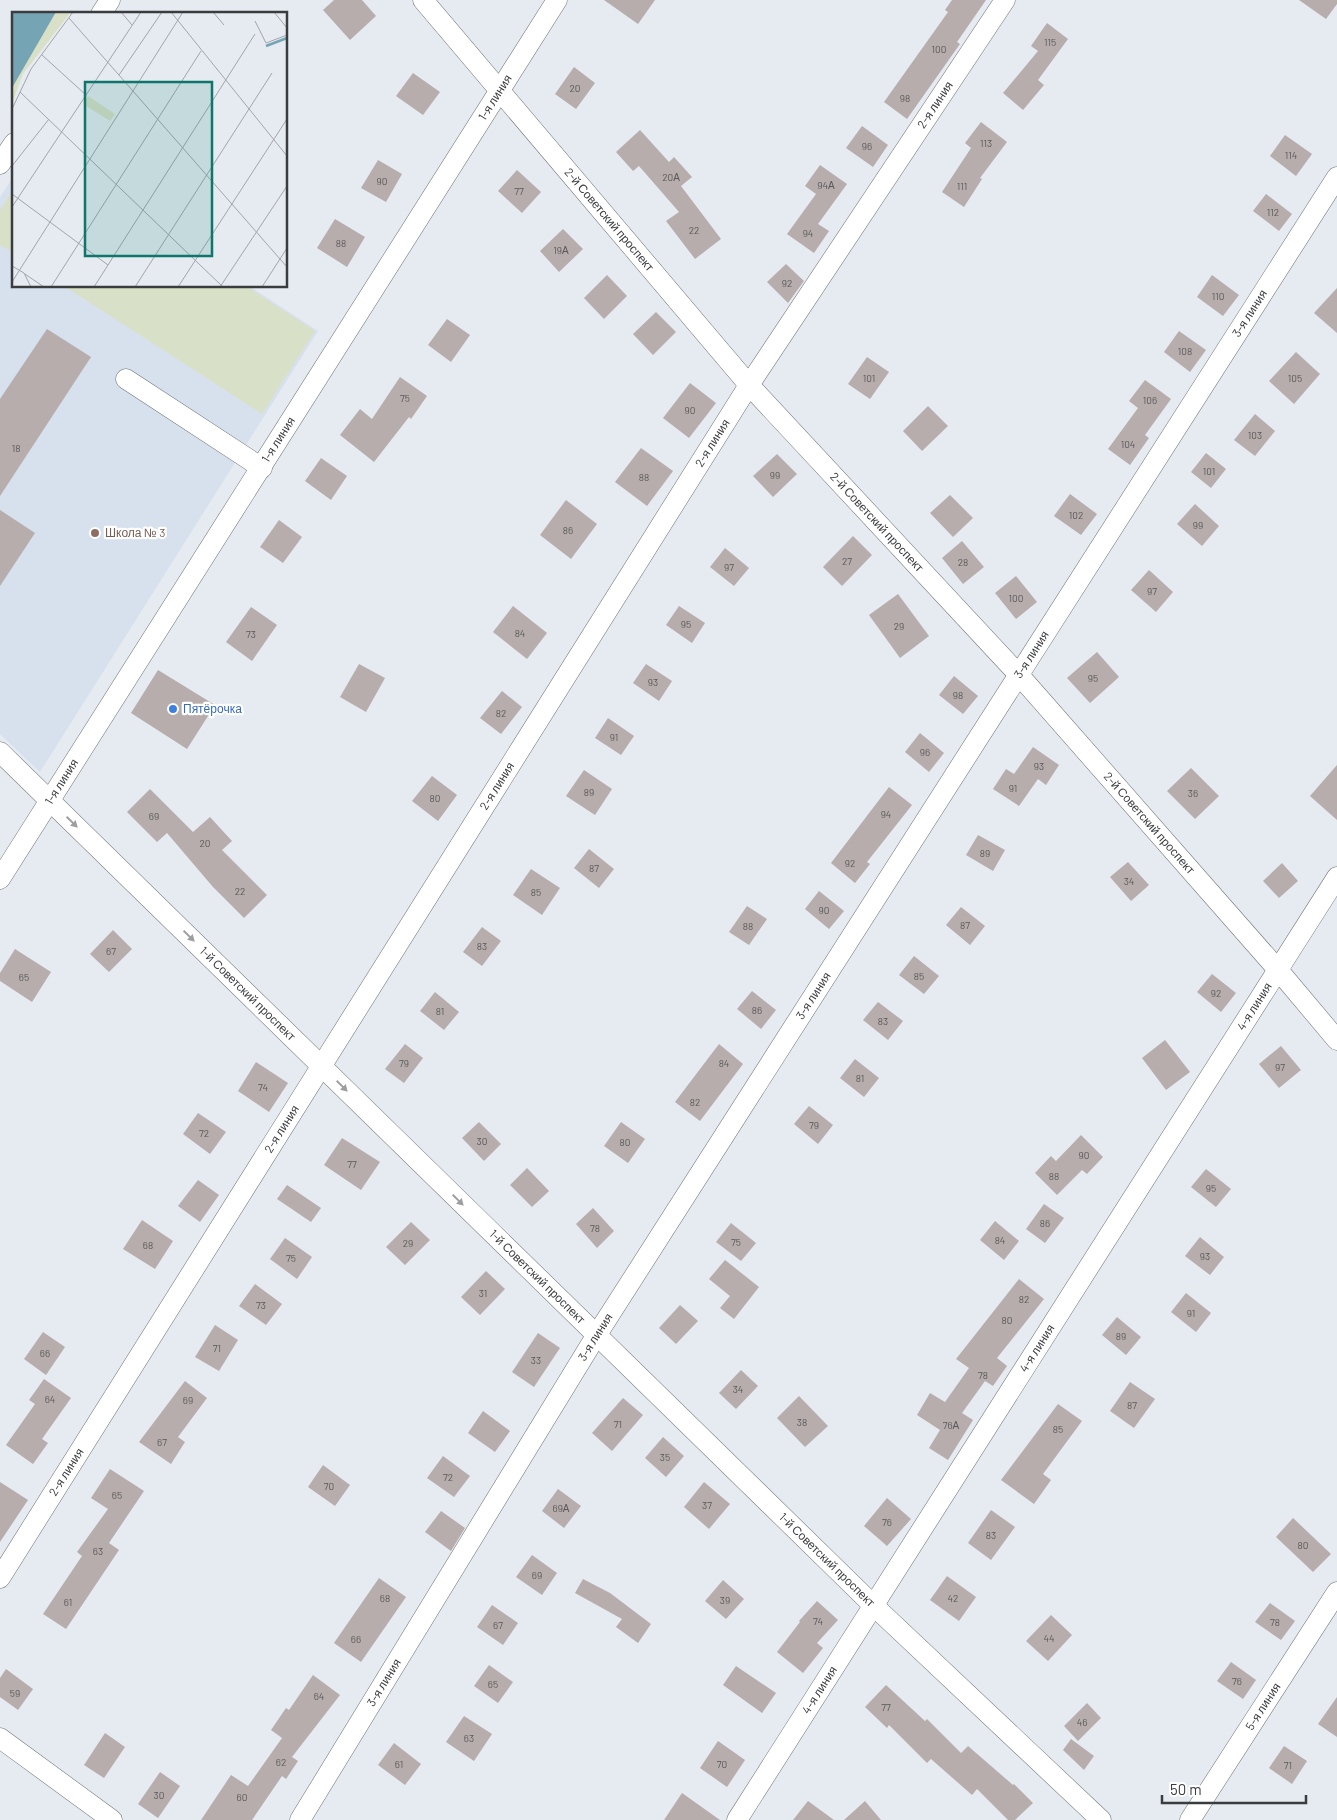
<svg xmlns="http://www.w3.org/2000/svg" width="1337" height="1820" font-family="Barlow,sans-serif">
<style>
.built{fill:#d7e0ed}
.pitch{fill:#d9e0c8}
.building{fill:#b6adac}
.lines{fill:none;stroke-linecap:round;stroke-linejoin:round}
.minor-casing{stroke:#6f7378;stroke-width:21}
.minor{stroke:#fff;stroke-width:20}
.oneway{fill:#9d9e9f}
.education-dot{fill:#8d6e63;stroke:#fff;stroke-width:2}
.shop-dot{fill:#3f7fe0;stroke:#fff;stroke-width:2}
.labels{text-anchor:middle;stroke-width:4.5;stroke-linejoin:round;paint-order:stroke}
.number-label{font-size:10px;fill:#5a585a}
.street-label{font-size:12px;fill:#3b3c3f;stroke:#fff}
.education-label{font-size:12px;fill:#785e54;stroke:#fff;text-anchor:start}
.shop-label{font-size:12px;fill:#366cbe;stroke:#fff;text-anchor:start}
.inset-river{fill:none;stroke:#75a5b4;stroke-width:2.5}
.inset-road{fill:none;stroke:#a2a5aa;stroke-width:1}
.view{fill:#0f766e;fill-opacity:0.15;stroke:#0f766e;stroke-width:2.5}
.inset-edge{fill:none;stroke:#3b3c3f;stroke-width:2.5}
</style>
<rect width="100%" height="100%" fill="#e6ebf1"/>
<polygon class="built" points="14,176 14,286 249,286 318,331 40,772 0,734 0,197"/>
<g class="pitch">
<polygon points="14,189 14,253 0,245 0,210"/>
<polygon points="64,286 246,286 315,331 262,414"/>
</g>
<g class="building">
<polygon points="334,0 362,0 376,16 350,40 323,10"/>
<polygon points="604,0 655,0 638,24"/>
<polygon points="952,0 986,0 957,42 960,44 907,119 884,102 948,12 945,10"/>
<polygon points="1299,0 1337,0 1337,4 1326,19"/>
<polygon points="1047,23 1068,39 1038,80 1044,85 1023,110 1003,93 1038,51 1031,46"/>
<polygon points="574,67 595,83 576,109 555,94"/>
<polygon points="413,73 440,92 423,115 396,96"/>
<polygon points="981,122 1007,142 980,178 982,179 964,207 942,192 971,148 965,143"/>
<polygon points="862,126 888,145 873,167 846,148"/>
<polygon points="640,130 669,162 674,157 692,177 681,186 721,239 695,259 666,221 679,212 639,166 633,171 616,152"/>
<polygon points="1285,135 1312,154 1296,176 1270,156"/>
<polygon points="378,160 402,174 386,202 361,188"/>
<polygon points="820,165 847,184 818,224 829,231 814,253 787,234 816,194 805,186"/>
<polygon points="517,170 541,192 522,213 498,191"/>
<polygon points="1266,194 1292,214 1279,231 1253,211"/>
<polygon points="335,219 365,237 347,267 317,248"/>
<polygon points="563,229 583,249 559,272 540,251"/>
<polygon points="786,264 804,281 788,303 767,282"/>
<polygon points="607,275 627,296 604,319 584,298"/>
<polygon points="1212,275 1239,295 1223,316 1197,297"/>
<polygon points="1337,288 1337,333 1314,313"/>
<polygon points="656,312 676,332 653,355 633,334"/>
<polygon points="447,319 470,335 451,362 428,345"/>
<polygon points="47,329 91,357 0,496 0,399"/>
<polygon points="1179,331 1206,350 1190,372 1164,352"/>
<polygon points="1296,352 1320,374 1294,404 1269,381"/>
<polygon points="867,357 889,372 870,399 848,384"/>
<polygon points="400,377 427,396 411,419 409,417 374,462 340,435 360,409 372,419"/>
<polygon points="1145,380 1171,399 1145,435 1149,438 1130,465 1108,449 1138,408 1129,401"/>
<polygon points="690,383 716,403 689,438 663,418"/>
<polygon points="928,406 948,426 922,451 903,431"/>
<polygon points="1255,414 1275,431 1255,456 1234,440"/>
<polygon points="641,448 673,471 647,506 615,482"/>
<polygon points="1206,453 1226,469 1211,488 1191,472"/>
<polygon points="777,454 797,474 773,497 753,476"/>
<polygon points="321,458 347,476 331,500 305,481"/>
<polygon points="1070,494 1097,514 1081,535 1054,516"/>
<polygon points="950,495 973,518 953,537 930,513"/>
<polygon points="566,500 597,524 571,559 540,535"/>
<polygon points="1195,504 1219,526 1202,546 1177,524"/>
<polygon points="0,510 35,533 0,586"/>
<polygon points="279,520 302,537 283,563 260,547"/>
<polygon points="853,536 872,555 842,586 823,567"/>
<polygon points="962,541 984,567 963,584 942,558"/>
<polygon points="725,548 749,568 734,586 710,567"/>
<polygon points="1149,570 1173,592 1156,612 1131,590"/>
<polygon points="1016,576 1037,602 1016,619 995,593"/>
<polygon points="898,594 929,636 900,658 869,615"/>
<polygon points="513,606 547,633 527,659 493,632"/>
<polygon points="679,606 705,623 692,643 666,625"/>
<polygon points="251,607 277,625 252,661 226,642"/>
<polygon points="1097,652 1119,677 1090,703 1067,678"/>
<polygon points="359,664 385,678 366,712 340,697"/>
<polygon points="646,664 672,681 659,701 633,683"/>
<polygon points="158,670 215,705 187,749 131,713"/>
<polygon points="954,676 978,696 963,714 939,695"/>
<polygon points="502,691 522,707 501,734 480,718"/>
<polygon points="608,718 634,736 621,755 595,738"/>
<polygon points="920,733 944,753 929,772 905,752"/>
<polygon points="1033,747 1059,765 1046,785 1038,779 1019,806 993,789 1006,769 1014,774"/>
<polygon points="1337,765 1337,820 1310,796"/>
<polygon points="1191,768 1219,796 1195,819 1167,791"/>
<polygon points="584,770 612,789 595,815 566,796"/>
<polygon points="432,776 457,795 438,821 412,801"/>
<polygon points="889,787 912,805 867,862 870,864 855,883 831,863"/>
<polygon points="150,789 193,832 210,817 232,841 222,850 267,895 244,918 213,887 167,833 157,842 127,812"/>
<polygon points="978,835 1005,850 993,871 966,855"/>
<polygon points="589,849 614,869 599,888 574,868"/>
<polygon points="1128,862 1149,885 1131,901 1110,877"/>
<polygon points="1282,863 1298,881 1279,898 1263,881"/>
<polygon points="531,869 560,888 542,915 513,895"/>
<polygon points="819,891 844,911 829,929 805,909"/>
<polygon points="747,906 767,919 749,945 729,932"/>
<polygon points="961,907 985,926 970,945 946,925"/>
<polygon points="482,927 501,941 482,966 463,952"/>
<polygon points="113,930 132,949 109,972 90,954"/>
<polygon points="15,949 51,972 32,1002 0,981 0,973"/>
<polygon points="914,956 939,976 924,994 899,975"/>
<polygon points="1212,974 1236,993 1221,1012 1197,992"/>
<polygon points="752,991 776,1010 761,1029 737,1009"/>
<polygon points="435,992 459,1012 444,1030 420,1011"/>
<polygon points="878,1002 903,1021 888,1040 863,1020"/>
<polygon points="1165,1040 1190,1072 1166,1090 1142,1058"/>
<polygon points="405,1044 423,1058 404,1083 385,1069"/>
<polygon points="719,1044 743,1064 700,1121 675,1102"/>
<polygon points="1281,1046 1301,1070 1279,1088 1259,1064"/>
<polygon points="855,1059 879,1078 864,1097 840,1078"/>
<polygon points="256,1062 288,1083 269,1112 238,1091"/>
<polygon points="809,1106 833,1125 818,1144 794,1124"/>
<polygon points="198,1113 226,1132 210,1154 183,1134"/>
<polygon points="479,1122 501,1144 484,1161 462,1138"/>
<polygon points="621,1122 645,1139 628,1163 604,1146"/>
<polygon points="1081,1135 1103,1157 1087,1174 1082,1170 1057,1195 1035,1173 1051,1156 1056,1161"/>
<polygon points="342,1138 380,1162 361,1190 324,1165"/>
<polygon points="527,1168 549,1191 532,1207 510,1185"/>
<polygon points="1206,1169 1231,1189 1216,1207 1191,1187"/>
<polygon points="198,1180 219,1195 200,1222 178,1206"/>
<polygon points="287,1185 321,1208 311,1222 277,1199"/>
<polygon points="1044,1204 1064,1218 1045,1243 1026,1229"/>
<polygon points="593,1208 614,1231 597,1248 576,1224"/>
<polygon points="142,1220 173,1241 155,1269 123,1249"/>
<polygon points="995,1221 1019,1241 1004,1260 980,1240"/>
<polygon points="411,1222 430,1240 405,1265 386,1247"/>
<polygon points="731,1223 756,1243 741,1261 716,1242"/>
<polygon points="1200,1237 1224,1257 1210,1275 1185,1256"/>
<polygon points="285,1238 312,1257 297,1279 270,1259"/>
<polygon points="725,1260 759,1287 734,1319 720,1308 730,1296 709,1279"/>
<polygon points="486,1271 505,1289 480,1315 461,1297"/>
<polygon points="1019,1279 1044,1299 997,1358 1007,1366 993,1386 985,1381 962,1413 973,1420 948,1460 929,1448 940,1430 917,1415 930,1393 945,1402 969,1368 956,1359"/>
<polygon points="255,1284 282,1304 266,1325 239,1306"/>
<polygon points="1186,1293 1211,1313 1196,1332 1171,1312"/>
<polygon points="680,1305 698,1321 676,1344 659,1328"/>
<polygon points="1117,1317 1141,1337 1126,1355 1102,1335"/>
<polygon points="215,1325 238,1340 219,1371 195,1357"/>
<polygon points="43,1332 65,1347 46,1375 24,1359"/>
<polygon points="538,1333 560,1348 534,1387 512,1372"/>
<polygon points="741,1370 758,1386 736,1409 719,1393"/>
<polygon points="44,1379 71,1398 42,1439 48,1443 33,1464 6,1445 35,1404 29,1400"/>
<polygon points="185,1381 207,1398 178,1437 185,1442 171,1464 139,1442"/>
<polygon points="1130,1382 1155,1399 1134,1428 1110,1411"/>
<polygon points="799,1396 828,1426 805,1447 777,1418"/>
<polygon points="623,1398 643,1415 612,1451 592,1433"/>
<polygon points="1058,1404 1082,1421 1043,1474 1051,1480 1034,1504 1001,1480"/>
<polygon points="483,1411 510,1431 495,1452 468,1433"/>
<polygon points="663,1437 684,1456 666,1477 645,1458"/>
<polygon points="443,1456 470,1476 454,1497 427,1478"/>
<polygon points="323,1465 350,1485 335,1506 308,1487"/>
<polygon points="110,1469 144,1491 109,1543 119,1550 66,1629 43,1614 82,1556 77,1552 108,1509 91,1498"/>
<polygon points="0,1482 28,1500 0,1542"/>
<polygon points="704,1482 730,1504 709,1529 684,1507"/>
<polygon points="558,1489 581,1506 564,1528 542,1511"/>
<polygon points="887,1498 911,1519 887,1546 864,1526"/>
<polygon points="991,1510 1015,1527 991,1560 968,1543"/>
<polygon points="441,1511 465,1528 451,1551 425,1532"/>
<polygon points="1293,1518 1331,1554 1313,1572 1276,1537"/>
<polygon points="532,1555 557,1573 542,1595 516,1577"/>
<polygon points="947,1576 976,1597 959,1621 930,1600"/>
<polygon points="379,1578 406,1597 361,1662 334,1643"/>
<polygon points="583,1579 610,1593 651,1624 638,1643 616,1627 622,1619 575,1593"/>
<polygon points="723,1580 744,1599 726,1619 705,1601"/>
<polygon points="817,1601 838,1620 817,1643 823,1648 803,1673 777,1652 800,1622 799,1621"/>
<polygon points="1270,1603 1295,1621 1281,1640 1255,1622"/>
<polygon points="492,1605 518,1623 503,1645 477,1627"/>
<polygon points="1051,1615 1072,1635 1048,1661 1026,1641"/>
<polygon points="1231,1662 1256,1680 1243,1699 1217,1681"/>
<polygon points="489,1665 513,1682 498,1703 474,1686"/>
<polygon points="736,1666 776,1693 762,1713 723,1685"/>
<polygon points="6,1669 33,1689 18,1710 0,1697 0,1678"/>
<polygon points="313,1675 340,1695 292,1757 298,1761 286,1779 282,1776 252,1820 201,1820 231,1775 248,1786 282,1738 271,1730 286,1708 289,1710"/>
<polygon points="886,1685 925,1721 927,1719 961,1753 968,1746 1013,1785 1014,1784 1033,1803 1015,1820 1008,1820 977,1789 972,1795 931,1759 927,1763 889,1725 887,1728 865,1707"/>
<polygon points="1337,1697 1337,1737 1318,1724"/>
<polygon points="1087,1703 1101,1718 1078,1741 1064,1726"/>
<polygon points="464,1716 492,1734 474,1761 446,1742"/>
<polygon points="105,1733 125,1747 104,1778 84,1765"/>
<polygon points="1071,1739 1094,1756 1084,1770 1063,1750"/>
<polygon points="718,1741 745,1760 727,1787 700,1768"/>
<polygon points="394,1743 421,1764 405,1785 378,1765"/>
<polygon points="1284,1746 1307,1761 1292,1784 1269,1768"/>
<polygon points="160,1772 180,1786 158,1818 138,1804"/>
<polygon points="682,1793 720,1820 664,1820"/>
<polygon points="808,1801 834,1820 793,1820"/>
<polygon points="865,1801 881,1820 844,1820"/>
</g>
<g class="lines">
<defs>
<g id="minor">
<path id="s1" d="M423,0L749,385L1019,675L1279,971L1337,1040"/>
<polyline points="101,14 110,0"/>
<polyline points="0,164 14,143"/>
<polyline points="126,379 262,468"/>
<path id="s2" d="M0,752L873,1605L1101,1820"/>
<path id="s3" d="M0,879L557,0"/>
<path id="s4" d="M0,1578L749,385L1005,0"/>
<polyline points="0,1738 112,1820"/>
<path id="s5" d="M300,1820L596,1336L1337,177"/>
<path id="s6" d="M737,1820L1337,877"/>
<path id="s7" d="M1190,1820L1337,1592"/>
</g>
</defs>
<use href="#minor" class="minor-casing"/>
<use href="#minor" class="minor"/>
</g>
<defs><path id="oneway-solid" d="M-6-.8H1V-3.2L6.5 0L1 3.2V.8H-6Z" transform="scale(1.25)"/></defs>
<g class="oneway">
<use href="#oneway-solid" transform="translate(72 822) rotate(44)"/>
<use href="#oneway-solid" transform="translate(189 936) rotate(44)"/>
<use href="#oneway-solid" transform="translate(342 1086) rotate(45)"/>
<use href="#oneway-solid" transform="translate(458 1200) rotate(45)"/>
</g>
<circle class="education-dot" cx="95" cy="533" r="5"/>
<circle class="shop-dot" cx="173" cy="709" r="5"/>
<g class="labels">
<g class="number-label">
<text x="1050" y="46">115</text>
<text x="939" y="53">100</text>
<text x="575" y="92">20</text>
<text x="905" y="102">98</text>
<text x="986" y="147">113</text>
<text x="867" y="150">96</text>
<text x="1291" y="159">114</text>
<text x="671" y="181">20А</text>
<text x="382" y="185">90</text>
<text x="826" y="189">94А</text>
<text x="962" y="190">111</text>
<text x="519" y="195">77</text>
<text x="1273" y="216">112</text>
<text x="694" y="234">22</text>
<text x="808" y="237">94</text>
<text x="341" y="247">88</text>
<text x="561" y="254">19А</text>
<text x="787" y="287">92</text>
<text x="1218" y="300">110</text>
<text x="1185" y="355">108</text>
<text x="869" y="382">101</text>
<text x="1295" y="382">105</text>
<text x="405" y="402">75</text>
<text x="1150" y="404">106</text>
<text x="690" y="414">90</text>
<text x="1255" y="439">103</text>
<text x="1128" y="448">104</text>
<text x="16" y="452">18</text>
<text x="1209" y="475">101</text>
<text x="775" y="479">99</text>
<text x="644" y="481">88</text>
<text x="1076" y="519">102</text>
<text x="1198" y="529">99</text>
<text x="568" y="534">86</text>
<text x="847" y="565">27</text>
<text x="963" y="566">28</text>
<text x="729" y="571">97</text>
<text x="1152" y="595">97</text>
<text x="1016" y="602">100</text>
<text x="686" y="628">95</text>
<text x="899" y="630">29</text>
<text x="520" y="637">84</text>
<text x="251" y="638">73</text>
<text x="1093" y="682">95</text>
<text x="653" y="686">93</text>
<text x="958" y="699">98</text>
<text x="501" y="717">82</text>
<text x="614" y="741">91</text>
<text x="925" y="756">96</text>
<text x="1039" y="770">93</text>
<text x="1013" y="792">91</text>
<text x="589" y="796">89</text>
<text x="1193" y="797">36</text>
<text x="435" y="802">80</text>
<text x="886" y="818">94</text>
<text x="154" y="820">69</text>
<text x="205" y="847">20</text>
<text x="985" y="857">89</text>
<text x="850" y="867">92</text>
<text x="594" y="872">87</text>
<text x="1129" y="885">34</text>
<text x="240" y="895">22</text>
<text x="536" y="896">85</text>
<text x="824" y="914">90</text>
<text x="965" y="929">87</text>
<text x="748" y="930">88</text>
<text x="482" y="950">83</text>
<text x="111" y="955">67</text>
<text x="919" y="980">85</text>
<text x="24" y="981">65</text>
<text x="1216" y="997">92</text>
<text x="757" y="1014">86</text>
<text x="440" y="1015">81</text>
<text x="883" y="1025">83</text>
<text x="404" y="1067">79</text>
<text x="724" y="1067">84</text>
<text x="1280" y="1071">97</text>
<text x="860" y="1082">81</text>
<text x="263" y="1091">74</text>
<text x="695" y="1106">82</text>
<text x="814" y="1129">79</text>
<text x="204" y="1137">72</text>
<text x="482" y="1145">30</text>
<text x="625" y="1146">80</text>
<text x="1084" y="1159">90</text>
<text x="352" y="1168">77</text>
<text x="1054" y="1180">88</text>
<text x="1211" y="1192">95</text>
<text x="1045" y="1227">86</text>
<text x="595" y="1232">78</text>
<text x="1000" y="1244">84</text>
<text x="736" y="1246">75</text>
<text x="408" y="1247">29</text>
<text x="148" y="1249">68</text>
<text x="1205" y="1260">93</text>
<text x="291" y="1262">75</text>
<text x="483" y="1297">31</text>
<text x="1024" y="1303">82</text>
<text x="261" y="1309">73</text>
<text x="1191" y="1317">91</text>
<text x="1007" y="1324">80</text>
<text x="1121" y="1340">89</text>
<text x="217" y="1352">71</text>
<text x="45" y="1357">66</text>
<text x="536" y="1364">33</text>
<text x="983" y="1379">78</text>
<text x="738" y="1393">34</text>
<text x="50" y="1403">64</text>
<text x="188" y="1404">69</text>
<text x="1132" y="1409">87</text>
<text x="802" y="1426">38</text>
<text x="618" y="1428">71</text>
<text x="951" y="1429">76А</text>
<text x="1058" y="1433">85</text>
<text x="162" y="1446">67</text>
<text x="665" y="1461">35</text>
<text x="448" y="1481">72</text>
<text x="329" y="1490">70</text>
<text x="117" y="1499">65</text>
<text x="707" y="1509">37</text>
<text x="561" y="1512">69А</text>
<text x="887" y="1526">76</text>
<text x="991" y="1539">83</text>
<text x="1303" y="1549">80</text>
<text x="98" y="1555">63</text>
<text x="537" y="1579">69</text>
<text x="385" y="1602">68</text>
<text x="953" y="1602">42</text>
<text x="725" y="1604">39</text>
<text x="68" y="1606">61</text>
<text x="818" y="1625">74</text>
<text x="1275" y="1626">78</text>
<text x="498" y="1629">67</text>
<text x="1049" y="1642">44</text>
<text x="356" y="1643">66</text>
<text x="1237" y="1685">76</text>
<text x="493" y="1688">65</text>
<text x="15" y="1697">59</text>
<text x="319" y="1700">64</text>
<text x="886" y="1711">77</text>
<text x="1082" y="1726">46</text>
<text x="469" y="1742">63</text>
<text x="281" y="1766">62</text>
<text x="399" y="1768">61</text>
<text x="722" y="1768">70</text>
<text x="1288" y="1769">71</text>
<text x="159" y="1799">30</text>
<text x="242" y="1801">60</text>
</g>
<g class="street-label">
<text dy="4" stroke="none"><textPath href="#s3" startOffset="925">1-я линия</textPath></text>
<text dy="4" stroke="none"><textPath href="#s4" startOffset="1745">2-я линия</textPath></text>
<text dy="4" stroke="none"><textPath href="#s1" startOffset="288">2-й Советский проспект</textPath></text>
<text dy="4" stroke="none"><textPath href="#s5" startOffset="1781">3-я линия</textPath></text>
<text dy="4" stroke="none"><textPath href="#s3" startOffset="520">1-я линия</textPath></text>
<text dy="4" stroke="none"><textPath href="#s4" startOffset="1340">2-я линия</textPath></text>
<text dy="4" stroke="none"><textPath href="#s1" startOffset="692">2-й Советский проспект</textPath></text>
<text dy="4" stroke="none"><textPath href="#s5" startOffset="1376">3-я линия</textPath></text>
<text dy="4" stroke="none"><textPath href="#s3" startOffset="115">1-я линия</textPath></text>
<text dy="4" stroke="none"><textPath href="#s4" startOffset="935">2-я линия</textPath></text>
<text dy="4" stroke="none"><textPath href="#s1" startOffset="1098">2-й Советский проспект</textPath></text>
<text dy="4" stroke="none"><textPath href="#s2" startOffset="346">1-й Советский проспект</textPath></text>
<text dy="4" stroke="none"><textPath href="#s5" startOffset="971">3-я линия</textPath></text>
<text dy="4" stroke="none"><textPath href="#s6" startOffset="964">4-я линия</textPath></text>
<text dy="4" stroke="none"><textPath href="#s4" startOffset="530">2-я линия</textPath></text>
<text dy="4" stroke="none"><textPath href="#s2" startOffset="751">1-й Советский проспект</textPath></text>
<text dy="4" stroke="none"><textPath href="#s5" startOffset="566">3-я линия</textPath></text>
<text dy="4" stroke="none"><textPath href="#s6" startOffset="559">4-я линия</textPath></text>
<text dy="4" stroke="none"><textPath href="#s4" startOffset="125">2-я линия</textPath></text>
<text dy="4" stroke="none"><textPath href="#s2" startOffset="1156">1-й Советский проспект</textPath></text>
<text dy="4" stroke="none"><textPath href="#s5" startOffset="161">3-я линия</textPath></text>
<text dy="4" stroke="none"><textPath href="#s6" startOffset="154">4-я линия</textPath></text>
<text dy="4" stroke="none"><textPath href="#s7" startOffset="135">5-я линия</textPath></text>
</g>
<g class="education-label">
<text x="105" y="537">Школа № 3</text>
</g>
<g class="shop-label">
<text x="183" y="713">Пятёрочка</text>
</g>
</g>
<g transform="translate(12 12)">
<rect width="275" height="275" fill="#e6ebf1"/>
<path d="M44,0H59L11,62L0,92V76Z" fill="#d9e0c8"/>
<path d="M36,17L39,18V25L9,62L0,86L3,67L30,19Z" fill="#d9e0c8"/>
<path d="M76,84L103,102L98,109L71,92Z" fill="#d9e0c8"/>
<path d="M0,0H44L0,76Z" fill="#75a5b4"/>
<path class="inset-river" d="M254,34L275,26"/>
<path class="inset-road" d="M109,0L120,13M159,0L275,144M201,0L212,13M262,0L275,16M57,6L275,255M243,9L254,31L275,23M30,43L74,83M107,63L150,0M8,80L211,275M0,97L19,57L61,0M0,154L37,107M0,182L96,253M0,195L129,0M0,254L12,261L19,275M13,262L32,275M0,270L171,0M39,275L189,39M82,275L243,22M123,275L260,61M166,275L275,107M208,275L275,174M250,275L275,236"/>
<path class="view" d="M73,70H200V244H73Z"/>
<rect width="275" height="275" class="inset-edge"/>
</g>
<path d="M1162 1795v8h144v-8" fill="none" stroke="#3b3c3f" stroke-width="2.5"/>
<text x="1170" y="1795" font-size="15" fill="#3b3c3f" stroke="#ffffff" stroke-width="4" paint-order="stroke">50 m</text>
</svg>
